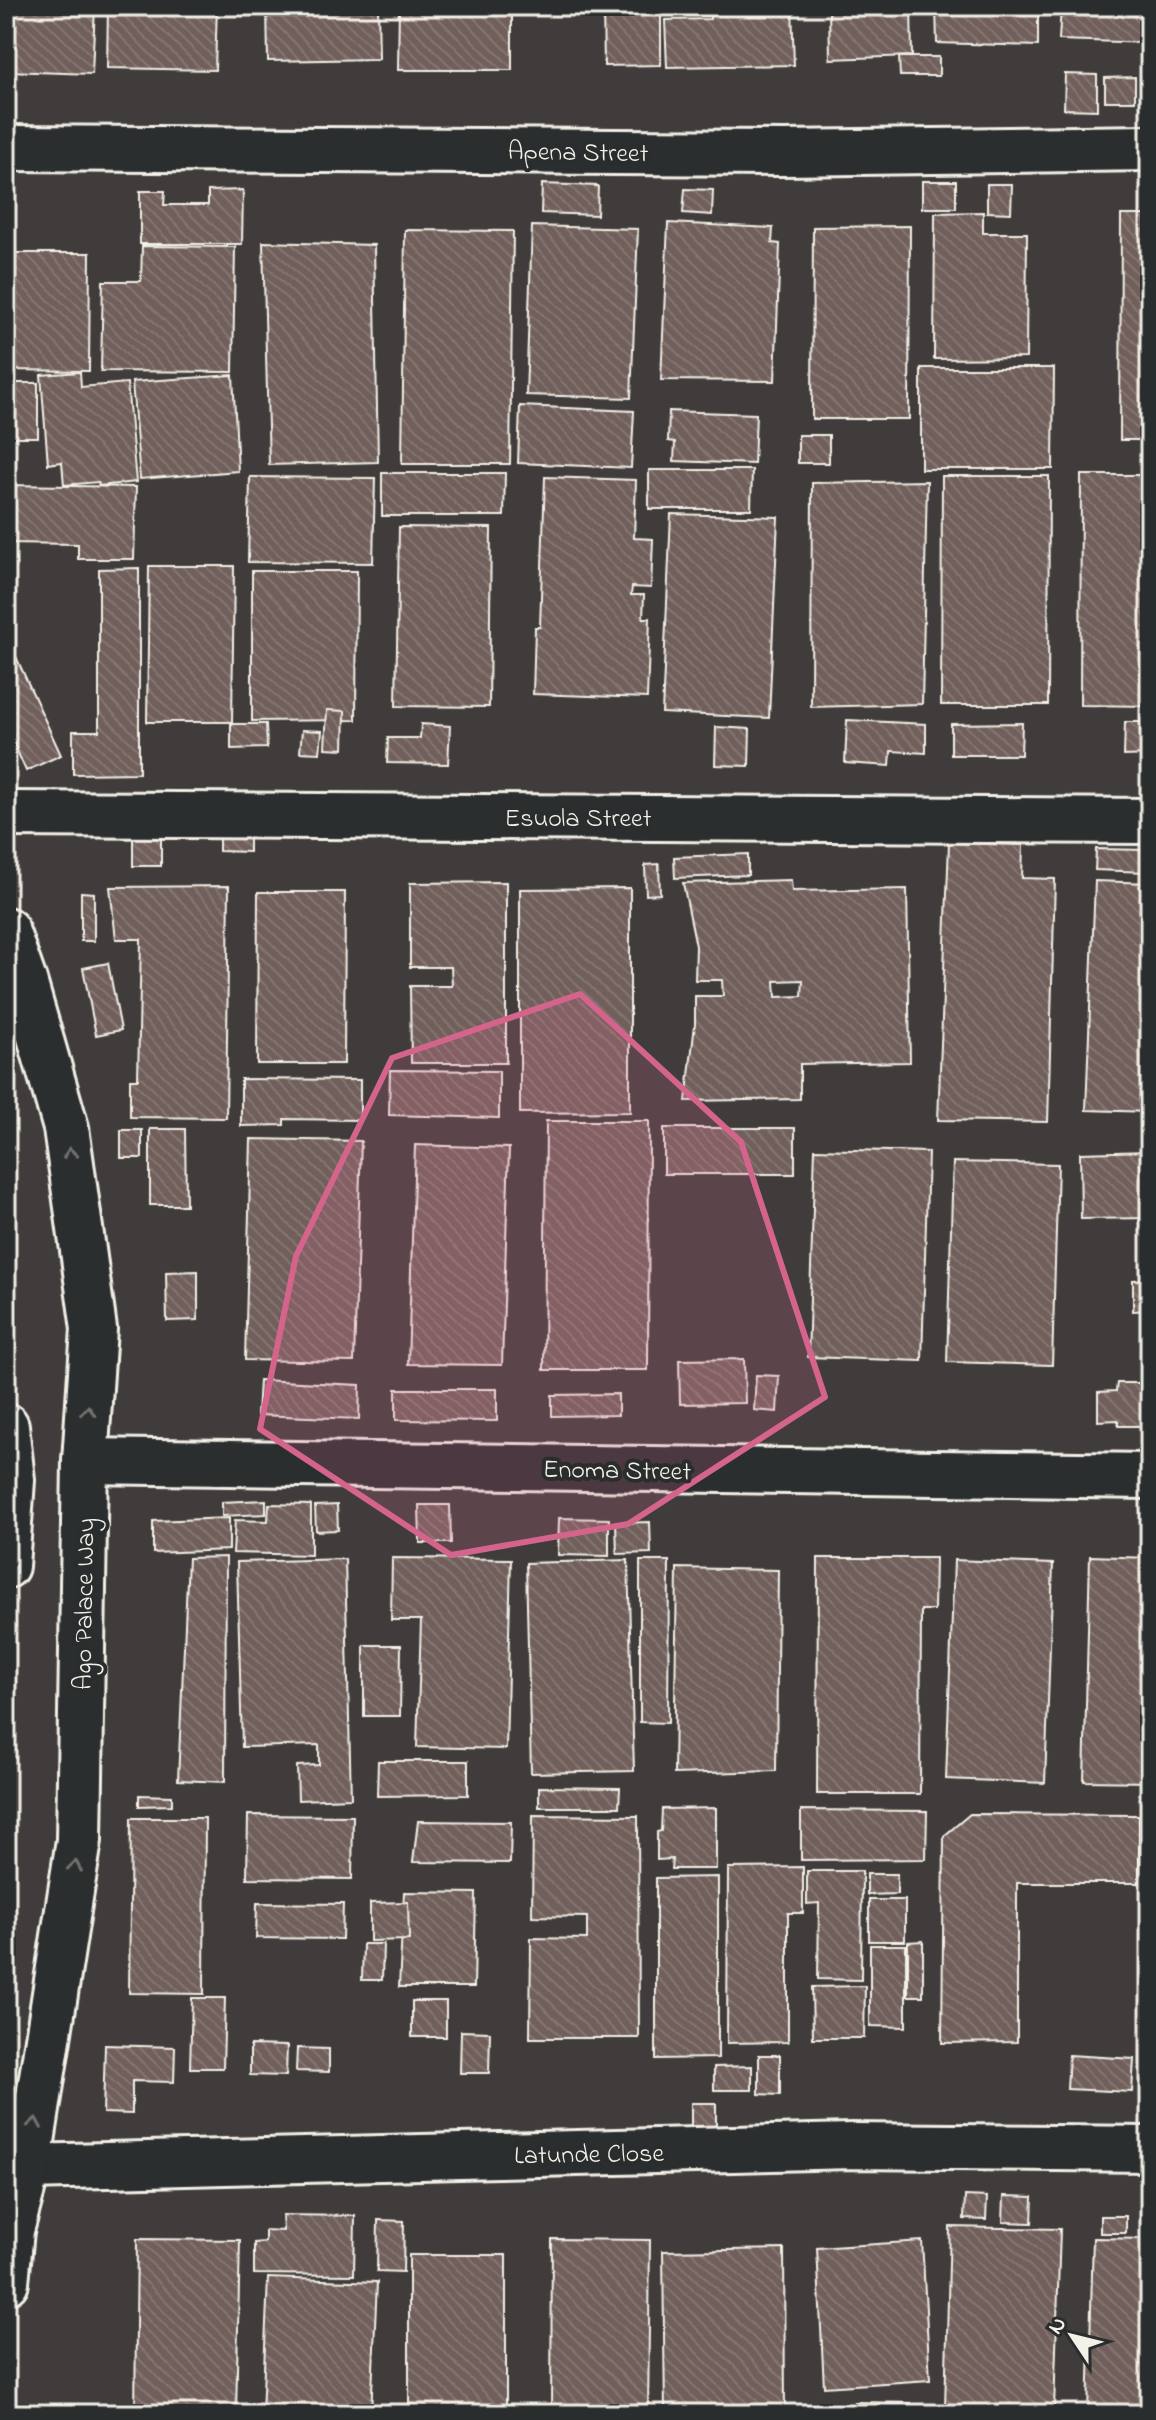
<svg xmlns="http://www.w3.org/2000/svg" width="1156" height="2420" font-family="'Indie Flower',sans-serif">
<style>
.building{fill:url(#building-back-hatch);stroke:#f4f1e8;stroke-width:2;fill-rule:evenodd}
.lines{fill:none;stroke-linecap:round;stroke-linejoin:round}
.street-casing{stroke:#f4f1e8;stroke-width:50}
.secondary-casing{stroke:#f4f1e8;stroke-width:50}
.street{stroke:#2a2d2e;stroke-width:44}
.secondary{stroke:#2a2d2e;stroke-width:44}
.oneway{stroke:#71726f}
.marked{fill:#d4648c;fill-opacity:0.2;stroke:#d4648c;stroke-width:6;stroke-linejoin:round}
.labels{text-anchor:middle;stroke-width:8;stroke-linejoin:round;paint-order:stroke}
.street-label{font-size:26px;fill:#f4f1e8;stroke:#2a2d2e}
</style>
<defs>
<pattern id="building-back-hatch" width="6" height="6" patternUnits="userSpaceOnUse" patternTransform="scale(2)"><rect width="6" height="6" fill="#705e5a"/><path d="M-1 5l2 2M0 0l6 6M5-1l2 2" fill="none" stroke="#857672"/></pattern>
</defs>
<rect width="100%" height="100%" fill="#3f3c3b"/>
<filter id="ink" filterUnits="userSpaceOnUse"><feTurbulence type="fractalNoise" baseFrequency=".0125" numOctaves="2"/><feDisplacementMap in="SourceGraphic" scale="16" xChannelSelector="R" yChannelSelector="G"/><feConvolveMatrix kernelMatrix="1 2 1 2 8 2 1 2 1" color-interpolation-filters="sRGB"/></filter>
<g filter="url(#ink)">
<g class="building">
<polygon points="6,6 95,6 92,74 6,71"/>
<polygon points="108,6 217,6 215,70 107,68"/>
<polygon points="267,6 378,6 379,59 268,61"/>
<polygon points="399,6 512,6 512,70 398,70"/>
<polygon points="603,6 661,6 661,65 604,66"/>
<polygon points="710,6 792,6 794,65 667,67 665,20 710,19"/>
<polygon points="829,6 911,6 912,56 830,59"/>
<polygon points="936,6 1038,6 1038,46 937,43"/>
<polygon points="1061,6 1150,6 1150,43 1059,40"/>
<polygon points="899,57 939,57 939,76 900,76"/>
<polygon points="1065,74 1097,75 1097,110 1064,109"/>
<polygon points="1135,77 1135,101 1105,101 1105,78"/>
<rect x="922" y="181" width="34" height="27"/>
<polygon points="542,184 598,186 597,215 541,213"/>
<polygon points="987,184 1012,184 1011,213 987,212"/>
<polygon points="685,189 713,190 712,215 683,213"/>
<polygon points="243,190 242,244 140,244 140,191 165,191 164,205 208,205 208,191"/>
<polygon points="983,212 983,233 1027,233 1026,358 934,359 935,213"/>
<polygon points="1121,215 1150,215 1150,440 1120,440"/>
<polygon points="668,223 773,228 772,243 780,244 775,381 661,380"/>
<polygon points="532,226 638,229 631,398 526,395"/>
<polygon points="910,226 909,419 812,419 813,227"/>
<polygon points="405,230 513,231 510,464 402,464"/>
<polygon points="263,242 374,245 378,462 269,465"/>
<polygon points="142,246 235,247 233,372 101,371 103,281 141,281"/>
<polygon points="7,253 90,253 89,371 6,370"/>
<polygon points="921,368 1054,368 1053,469 921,469"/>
<polygon points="80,372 81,387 127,383 136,482 99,486 98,482 64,485 62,462 48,464 41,375"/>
<polygon points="233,375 238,471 140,479 132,382"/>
<rect x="10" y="383" width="28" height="54"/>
<polygon points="520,406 634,411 631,468 518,463"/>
<polygon points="669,411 756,414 754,464 674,461 675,442 668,441"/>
<rect x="798" y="435" width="31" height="28"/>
<polygon points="649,470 752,470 751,509 649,509"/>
<polygon points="382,473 505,473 504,516 382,516"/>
<polygon points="1081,475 1150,475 1150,706 1080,705"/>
<polygon points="942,476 1049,476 1048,705 941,705"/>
<polygon points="250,477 375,478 373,563 248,562"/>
<polygon points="545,477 636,480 634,538 653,539 651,588 632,587 631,595 644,595 643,618 650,618 647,698 533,694 535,627 540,627"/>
<polygon points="927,481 922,704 811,707 812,483"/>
<polygon points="6,485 136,487 134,559 78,559 78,544 6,543"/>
<polygon points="671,514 778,517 769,718 662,713"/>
<polygon points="399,527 491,528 489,707 396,706"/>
<polygon points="149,566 234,566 232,722 147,722"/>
<polygon points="139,568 139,773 73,774 73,731 99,731 99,569"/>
<polygon points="252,571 357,571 356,720 252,721"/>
<polygon points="6,635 61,755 26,771 6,726"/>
<polygon points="327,710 345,711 344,749 325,748"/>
<polygon points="847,720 926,724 926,753 891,751 890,766 845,763"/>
<polygon points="1125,722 1150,722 1150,755 1124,756"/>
<polygon points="1022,723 1021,755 951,755 951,724"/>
<polygon points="231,724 266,724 267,748 231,749"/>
<polygon points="421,724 450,726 448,764 387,763 388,738 420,738"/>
<polygon points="716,727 750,729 749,766 715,765"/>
<polygon points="302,730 322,731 320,753 300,752"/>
<polygon points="219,833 249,835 249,852 219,851"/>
<rect x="133" y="838" width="28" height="28"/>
<polygon points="949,843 1023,845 1022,878 1055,879 1048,1122 938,1120"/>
<polygon points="1096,849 1147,850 1146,872 1095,870"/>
<polygon points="748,854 748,875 675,878 674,857"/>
<polygon points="659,864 660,894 646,895 645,865"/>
<path d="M791,880L792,891L907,889L910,1062L800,1064V1099L686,1101L695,1024V996H723L722,980H695L696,946L683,883ZM803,980L802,996L776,997L775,981Z"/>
<polygon points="1095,881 1150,883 1150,1112 1086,1110"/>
<polygon points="506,882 506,1063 411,1063 410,986 452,986 451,967 410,967 410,883"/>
<polygon points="229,886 226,1118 130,1117 130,1079 138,1079 141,939 116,939 110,887"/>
<polygon points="630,888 630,1112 520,1113 520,889"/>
<polygon points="81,892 94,893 94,941 81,941"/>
<polygon points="258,892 345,892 344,1064 257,1064"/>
<polygon points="108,963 121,1030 96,1035 83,968"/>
<polygon points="390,1070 499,1071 499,1118 389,1115"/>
<polygon points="241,1079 360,1080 360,1120 284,1119 284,1125 241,1126"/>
<polygon points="546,1121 649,1121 648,1370 544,1370"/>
<rect x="664" y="1128" width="131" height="46"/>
<polygon points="150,1129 185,1129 186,1205 150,1205"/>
<rect x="121" y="1130" width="21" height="28"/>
<polygon points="251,1139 361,1141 354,1362 245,1360"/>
<polygon points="415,1145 509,1148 502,1365 408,1364"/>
<polygon points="815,1149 928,1152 922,1361 808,1357"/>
<polygon points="1150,1151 1150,1218 1081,1219 1080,1153"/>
<polygon points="953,1162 1058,1164 1052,1365 947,1362"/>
<polygon points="198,1271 198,1320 167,1321 166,1272"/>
<polygon points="1150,1279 1150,1310 1133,1311 1133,1280"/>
<polygon points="744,1359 745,1403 680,1404 679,1360"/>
<polygon points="756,1375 779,1376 777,1412 754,1410"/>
<polygon points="259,1380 360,1385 359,1419 257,1415"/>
<polygon points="1117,1383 1150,1383 1150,1426 1118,1426 1118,1420 1098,1421 1098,1392 1116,1391"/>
<polygon points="396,1389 497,1389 497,1421 396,1420"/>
<polygon points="618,1394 618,1415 552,1416 552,1395"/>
<polygon points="266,1500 266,1514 222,1516 222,1502"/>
<polygon points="269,1504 311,1505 311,1555 233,1553 235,1520 268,1521"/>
<polygon points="337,1505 338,1530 316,1531 315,1506"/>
<polygon points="419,1505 450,1505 451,1543 420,1543"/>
<polygon points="229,1518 229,1550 153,1553 153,1521"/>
<polygon points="559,1518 609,1519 609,1556 558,1555"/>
<polygon points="650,1522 651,1553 617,1554 616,1523"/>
<polygon points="1090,1556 1150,1558 1150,1782 1084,1781"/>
<polygon points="226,1557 225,1782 178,1780 188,1558"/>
<polygon points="392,1558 511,1559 506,1749 417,1747 421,1620 391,1620"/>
<polygon points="818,1558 935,1558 934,1610 921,1610 920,1794 817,1794"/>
<polygon points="345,1559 351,1798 298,1800 297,1766 319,1765 319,1745 242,1747 237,1562"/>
<polygon points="628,1560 634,1771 531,1773 526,1563"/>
<polygon points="954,1560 1053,1564 1045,1783 946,1779"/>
<polygon points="640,1561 669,1561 668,1723 640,1722"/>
<polygon points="677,1568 778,1570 776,1771 674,1774"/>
<polygon points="364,1645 401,1645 400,1716 364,1716"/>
<polygon points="378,1761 468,1761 468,1795 377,1796"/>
<polygon points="539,1787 620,1788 619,1807 539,1807"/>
<polygon points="139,1795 172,1796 172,1805 139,1806"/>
<polygon points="716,1808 716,1869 671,1869 672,1859 657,1860 657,1832 661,1831 662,1809"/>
<polygon points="801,1810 927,1811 926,1859 801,1860"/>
<polygon points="970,1814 1139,1815 1139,1883 1017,1883 1017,2042 942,2043 944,1836"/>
<polygon points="248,1815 353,1816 352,1879 247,1878"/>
<polygon points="533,1815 638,1816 639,2038 530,2038 531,1938 587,1939 587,1917 532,1916"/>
<polygon points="131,1818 205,1818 204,1994 129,1993"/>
<polygon points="418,1821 511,1822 510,1863 413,1862"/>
<polygon points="803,1867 803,1913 788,1913 788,2042 727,2043 728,1868"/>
<polygon points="807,1871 862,1871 861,1980 818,1979 819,1903 807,1904"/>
<polygon points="867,1874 897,1874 897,1894 867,1895"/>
<polygon points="718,1877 718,2058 656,2059 656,1878"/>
<polygon points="404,1892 476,1893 474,1987 399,1987"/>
<rect x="869" y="1900" width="36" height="41"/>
<polygon points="408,1902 409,1940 370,1941 370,1903"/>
<polygon points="257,1903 343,1904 342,1939 256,1938"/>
<polygon points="923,1941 923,1996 908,1996 908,1942"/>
<polygon points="363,1944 383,1944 382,1980 362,1980"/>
<polygon points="870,1945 906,1945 906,2027 870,2026"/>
<polygon points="865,1986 864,2038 813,2038 812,1987"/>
<polygon points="192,1998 225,1998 223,2068 190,2068"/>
<rect x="412" y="2001" width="34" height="36"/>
<polygon points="461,2031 490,2032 489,2073 460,2073"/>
<polygon points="105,2045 175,2047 174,2082 132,2081 132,2114 103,2113"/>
<polygon points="250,2045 287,2046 286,2076 250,2075"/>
<polygon points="297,2048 329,2049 329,2072 296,2071"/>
<polygon points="759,2055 780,2055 780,2095 759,2094"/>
<polygon points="1069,2055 1134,2059 1132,2092 1067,2089"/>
<polygon points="752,2066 752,2090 714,2090 714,2067"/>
<polygon points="691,2103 716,2103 716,2130 691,2129"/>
<polygon points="965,2196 987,2197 986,2220 964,2219"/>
<polygon points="1004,2196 1033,2197 1032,2223 1003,2222"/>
<polygon points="282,2215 355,2216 354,2275 254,2274 254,2243 265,2242 265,2230 283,2231"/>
<rect x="1100" y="2216" width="26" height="17"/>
<polygon points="378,2220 404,2221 403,2272 377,2271"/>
<polygon points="950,2227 1060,2229 1054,2410 945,2407"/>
<polygon points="1093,2238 1148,2239 1150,2245 1150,2414 1088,2414"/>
<polygon points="137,2239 240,2240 236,2414 135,2414"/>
<polygon points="552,2239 650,2240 648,2414 551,2414"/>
<polygon points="922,2241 930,2380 824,2387 817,2248"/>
<polygon points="784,2249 785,2414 665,2414 663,2251"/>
<rect x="409" y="2255" width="97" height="159"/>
<polygon points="268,2278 377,2282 371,2414 262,2414"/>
<polygon points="854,2402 911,2403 911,2414 822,2414 854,2413"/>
</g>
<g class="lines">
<defs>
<g id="street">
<polyline points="6,148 783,153 1150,148"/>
<polyline points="6,814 1150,821"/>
<polyline points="85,1461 1150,1476"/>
<polyline points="28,2167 852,2146 1150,2149"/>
</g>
<g id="secondary">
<polyline points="6,930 24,981 66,1128 94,1329 85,1461 79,1840 28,2167 11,2230 6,2282"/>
<polyline points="6,1426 12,1480 6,1566"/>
</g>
</defs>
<use href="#street" class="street-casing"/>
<use href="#secondary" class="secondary-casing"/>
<use href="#street" class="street"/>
<use href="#secondary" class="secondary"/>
</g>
<defs><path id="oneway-chevron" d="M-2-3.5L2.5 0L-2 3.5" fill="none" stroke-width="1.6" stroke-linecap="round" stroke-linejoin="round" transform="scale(2)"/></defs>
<g class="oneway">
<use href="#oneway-chevron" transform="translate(70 1153) rotate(-98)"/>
<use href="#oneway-chevron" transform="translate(88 1411) rotate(-86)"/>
<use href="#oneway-chevron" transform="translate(75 1866) rotate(-81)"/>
<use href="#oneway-chevron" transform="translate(35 2123) rotate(-81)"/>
</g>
</g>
<path class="marked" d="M580,994L741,1142L825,1397L628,1524L451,1555L260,1429L296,1256L392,1058Z"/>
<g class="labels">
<g class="street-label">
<text transform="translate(578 151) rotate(1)" y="9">Apena Street</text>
<text x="578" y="826">Esuola Street</text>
<text transform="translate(617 1469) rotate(1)" y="9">Enoma Street</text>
<text transform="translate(83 1604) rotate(-89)" y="9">Ago Palace Way</text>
<text transform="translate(589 2153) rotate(-1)" y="9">Latunde Close</text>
</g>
</g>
<rect width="1156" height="2420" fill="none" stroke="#2a2d2e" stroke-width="32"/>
<rect x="16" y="16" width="1124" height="2388" fill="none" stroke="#f4f1e8" stroke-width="3" filter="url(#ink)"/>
<g transform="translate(1072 2336) rotate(305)" stroke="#2a2d2e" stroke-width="6" paint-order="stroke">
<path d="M0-6L14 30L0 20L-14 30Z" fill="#f4f1e8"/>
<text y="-12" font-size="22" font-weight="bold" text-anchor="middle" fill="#f4f1e8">N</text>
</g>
</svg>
